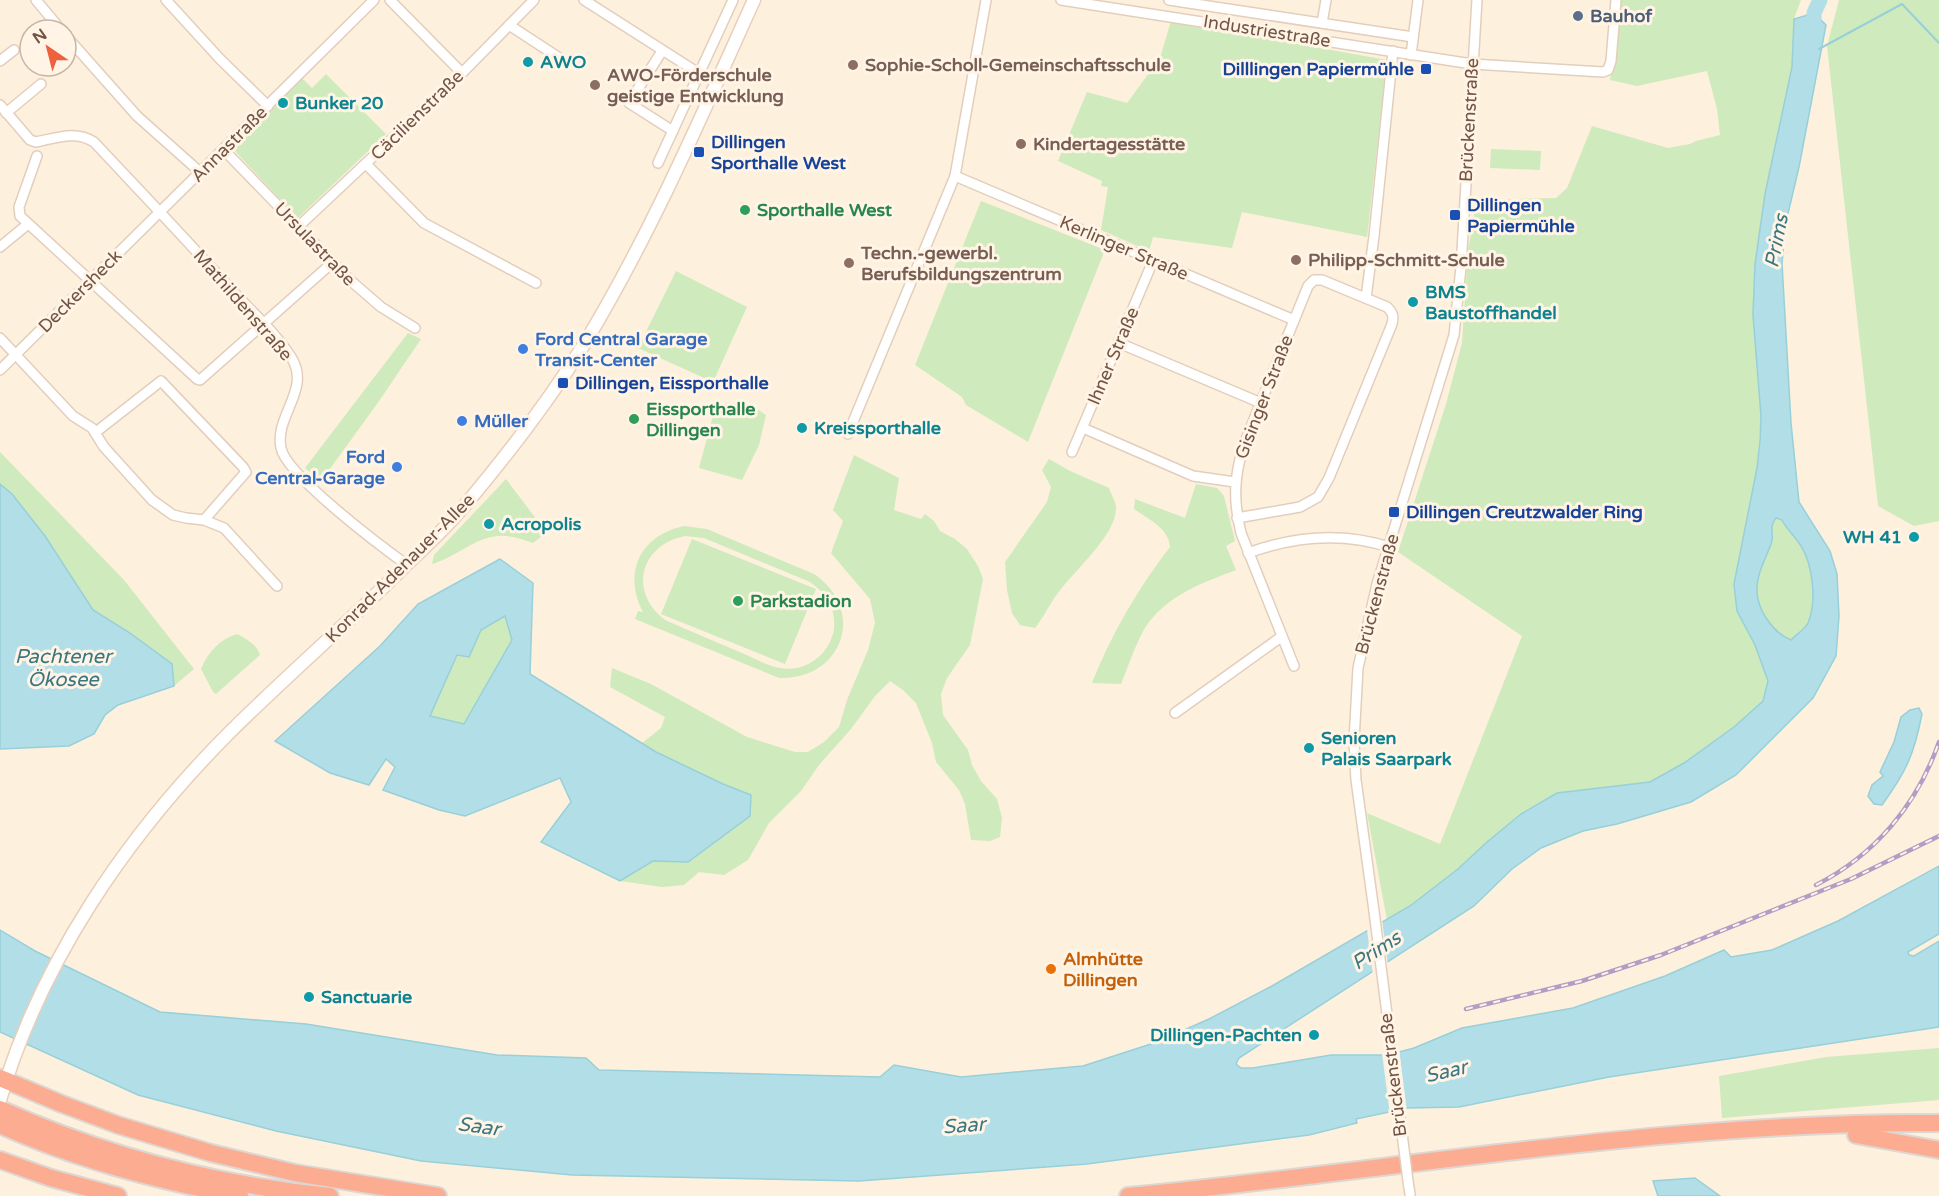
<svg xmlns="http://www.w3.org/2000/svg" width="1939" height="1196" font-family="'Varela Round',sans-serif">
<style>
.green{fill:#cfeabc;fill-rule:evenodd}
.water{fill:#b2dfe7;stroke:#98cfd9;stroke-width:1.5;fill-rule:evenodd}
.pier{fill:#fdf1de}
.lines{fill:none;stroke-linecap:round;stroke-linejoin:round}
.stream{stroke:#98cfd9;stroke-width:2}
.river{stroke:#b2dfe7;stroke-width:15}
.street-casing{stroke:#e3cebd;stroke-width:12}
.secondary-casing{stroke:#e8cfba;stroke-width:15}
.highway-casing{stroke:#ddd6d2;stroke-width:20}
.street{stroke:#fff;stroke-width:9}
.secondary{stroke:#fff;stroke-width:12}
.highway{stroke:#fbac91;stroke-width:16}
.rail-casing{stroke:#b39dc5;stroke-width:4.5}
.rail{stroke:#fff4e5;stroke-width:2;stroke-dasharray:7;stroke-linecap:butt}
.street-bridge-casing{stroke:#e3cebd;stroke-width:12;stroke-linecap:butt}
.street-bridge{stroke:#fff;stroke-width:9}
.service-dot{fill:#5c6f8a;stroke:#fff4e5;stroke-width:2}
.culture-dot{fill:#0f9aa8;stroke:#fff4e5;stroke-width:2}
.education-dot{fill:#8d6e63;stroke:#fff4e5;stroke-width:2}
.transit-dot{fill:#1a4fb4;stroke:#fff4e5;stroke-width:2}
.leisure-dot{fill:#2e9e5b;stroke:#fff4e5;stroke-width:2}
.shop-dot{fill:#3f7fe0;stroke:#fff4e5;stroke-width:2}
.food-dot{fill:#e8710a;stroke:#fff4e5;stroke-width:2}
.labels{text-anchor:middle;stroke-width:6;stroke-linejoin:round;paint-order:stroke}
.service-label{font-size:18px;font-weight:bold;fill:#4e5e75;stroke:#fff4e5;text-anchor:start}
.street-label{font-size:18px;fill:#735545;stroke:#fff4e5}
.culture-label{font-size:18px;font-weight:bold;fill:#0d838f;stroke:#fff4e5;text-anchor:start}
.education-label{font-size:18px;font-weight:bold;fill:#785e54;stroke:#fff4e5;text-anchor:start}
.transit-label{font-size:18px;font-weight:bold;fill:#164399;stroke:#fff4e5;text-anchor:start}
.leisure-label{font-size:18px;font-weight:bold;fill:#27864d;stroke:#fff4e5;text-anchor:start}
.shop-label{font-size:18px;font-weight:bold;fill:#366cbe;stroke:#fff4e5;text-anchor:start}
.food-label{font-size:18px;font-weight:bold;fill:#c56008;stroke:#fff4e5;text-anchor:start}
.water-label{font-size:20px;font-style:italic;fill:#3b7781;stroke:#fff4e5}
</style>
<rect width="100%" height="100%" fill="#fdf1de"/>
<g class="green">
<polygon points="1620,0 1801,0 1794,19 1792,67 1765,194 1755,264 1761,416 1757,468 1755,645 1768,681 1763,701 1734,727 1684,763 1650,782 1556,793 1487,842 1458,869 1410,906 1387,920 1367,813 1440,844 1522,636 1398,552 1446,404 1462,343 1468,250 1476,205 1479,200 1556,198 1567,188 1592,126 1668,148 1690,144 1696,141 1720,135 1717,109 1707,71 1637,86 1610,80"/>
<polygon points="1839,0 1939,0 1939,521 1914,526 1878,506 1827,46"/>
<polygon points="1171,21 1387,60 1367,237 1242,212 1232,248 1153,237 1149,251 1101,230 1108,187 1101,186 1102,181 1058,161 1087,92 1127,103 1160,58"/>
<polygon points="326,74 386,134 298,218 233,149 302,78 312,88"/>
<polygon points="1491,149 1541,151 1540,170 1490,168"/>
<polygon points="981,201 1105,250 1028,442 966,405 962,397 915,365"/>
<polygon points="676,271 747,307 713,382 638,348"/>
<polygon points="408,333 421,339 377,404 321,481 305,468"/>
<polygon points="748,403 766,415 759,445 742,480 699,468 716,404"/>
<polygon points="0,452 124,580 194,669 174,686 172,664 130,633 93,610 45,536 12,495 0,484"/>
<path d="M854,455L899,478L894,510L921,519L925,514L934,521L940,531L955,539L967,549L978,566L983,579L970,645L947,678L941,694L943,715L968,750L972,765L981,781L997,799L1002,818L1000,837L990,841L971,840L965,804L959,790L936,762L932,743L916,703L903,690L890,681L875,696L851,729L819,765L801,791L769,823L748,860L724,875L699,872L684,885L662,887L620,881L653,861L688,862L751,795C714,781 676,765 642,743L661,728L665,717L610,687L612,668L651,684L747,737L795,752H808L824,742L839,727L847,700L868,650L875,623L870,599L831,553L843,521L833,510Z"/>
<path d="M1049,459L1070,471L1109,488C1111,495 1117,503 1116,510C1114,538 1072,572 1055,597C1048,607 1043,618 1035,628L1020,625L1012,613L1007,590L1005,562L1047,502L1051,487L1042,470Z"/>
<path d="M506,479L537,520L542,536L533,543C522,539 510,535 499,536C475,537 455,558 432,564L434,555Z"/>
<path d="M1196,484L1217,488L1224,496L1235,541L1226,546L1236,570C1199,584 1158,599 1140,637C1133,652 1127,669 1121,684L1092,683C1111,635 1138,588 1170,547C1169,528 1148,519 1134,509L1135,499L1185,518Z"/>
<path d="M1776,518L1782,520C1787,530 1795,536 1801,546C1814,566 1818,601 1808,623C1805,629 1796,635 1791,640C1773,633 1756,609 1757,588C1757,573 1766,558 1771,544C1775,535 1768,527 1776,518Z"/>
<path d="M684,526L707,529L814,574C867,610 843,680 779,678L635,619L638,611L643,612C622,572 641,535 684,526ZM685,536L704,538L810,582C826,593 836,608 834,629C830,654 806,673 780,668C767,666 754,658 742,653C716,642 690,631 665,620C628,592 640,545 685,536Z"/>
<polygon points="692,539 816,589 785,664 661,614"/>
<polygon points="505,615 512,640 464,724 430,716 457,655 469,657 481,630"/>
<path d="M237,634C246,639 257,644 260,655L216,694L213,692L201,669C208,652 220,639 237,634Z"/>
<polygon points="1939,1048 1939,1100 1722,1118 1719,1076 1826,1057"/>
</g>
<g class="water">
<path d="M1814,13L1826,25L1799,167L1786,222L1782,263L1791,423L1799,502L1830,551L1837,574L1839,616L1836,656L1813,698L1736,775L1691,802L1617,824L1583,831L1541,848L1512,869L1474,906L1239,1058L1236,1064L1241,1068H1253L1331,1055H1388L1414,1048L1462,1028L1573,1008L1665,976L1724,950L1731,957L1772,950L1838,921L1939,866V934L1908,952L1909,955L1914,956L1939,941V1027L1609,1077L1459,1107L1408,1108L1356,1119L1357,1123L1309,1135L1087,1164L859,1181L572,1175L421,1161L276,1131L138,1095L0,1032V930L35,951L160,1012L306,1024L497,1055L586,1058L599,1070L880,1077L894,1065L961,1077L1083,1066L1157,1042L1209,1019L1272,986L1410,906L1458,869L1487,842L1521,814L1557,793L1650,782L1684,763L1734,727L1763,701L1768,681L1755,645L1737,611L1734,584L1757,468L1760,441L1761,416L1753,315L1755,264L1765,194L1792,67L1794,19ZM1776,518L1782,520C1787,530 1795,536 1801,546C1813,565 1817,602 1808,623C1805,629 1796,635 1791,640C1773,633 1756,609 1757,588C1757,573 1766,558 1771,544C1775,535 1768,527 1776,518Z"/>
<polygon points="0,484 12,494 45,536 93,610 130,633 172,664 174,686 118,705 105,715 94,734 69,746 0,749"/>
<path d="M500,559L533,583L530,674L656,752L723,784L751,795L750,816L688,862L653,861L620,881L541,842L571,802L560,778L465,816L439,810L383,790L395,767L386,759L369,785L330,773L275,741L380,646L418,604ZM505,616L512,640L464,724L430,716L457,655L469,657L481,630Z"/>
<path d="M1919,708L1922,714C1914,755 1906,772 1882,805L1874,804L1868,796L1872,785L1883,776L1880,772L1894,742L1901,717L1910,710Z"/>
<polygon points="1695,1178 1720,1196 1658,1196 1653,1181"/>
</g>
<g class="pier">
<polygon points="1382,919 1388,966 1373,976 1367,929"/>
<polygon points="1399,1049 1407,1112 1390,1115 1382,1053"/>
</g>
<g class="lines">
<polyline class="stream" points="1819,49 1902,4 1939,43"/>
<polyline class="river" points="1814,32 1814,13 1820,0"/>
<defs>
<g id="street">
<polyline points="36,0 61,30"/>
<polyline points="166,0 220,59 268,106"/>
<polyline points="390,0 462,73"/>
<polyline points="584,0 700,74"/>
<polyline points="1061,0 1472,64 1603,72 1608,70 1611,61 1616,0"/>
<polyline points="1169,0 1413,37"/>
<polyline points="1322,23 1326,0"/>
<polyline points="509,25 561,59"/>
<polyline points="66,36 137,116 200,172"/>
<polyline points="662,51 629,103 673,131"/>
<polyline points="1411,55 1418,0"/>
<polyline points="0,61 14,50"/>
<path d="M0,105L30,140L36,142C56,138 76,130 94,142C139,190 184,237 228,286C249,309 274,331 291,357C312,389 274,416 281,448C286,475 382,547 407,565"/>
<polyline points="6,113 41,84"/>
<polyline points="224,150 351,281 381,307 415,328"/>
<polyline points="37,156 19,207 20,216 197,379 200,380 332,263"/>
<polyline points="658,163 733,0"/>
<polyline points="366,164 424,223 536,283"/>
<polyline points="955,176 1294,320"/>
<polyline points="298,227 462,73 534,0"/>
<polyline points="0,247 28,224"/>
<polyline points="1366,298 1374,236 1393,51"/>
<polyline points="0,338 73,416 92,428 104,447 152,500 173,515 186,518 204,520 224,528 277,586"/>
<polyline points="1119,343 1261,403"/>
<polyline points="0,370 374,0"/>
<polyline points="1083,428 1193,476 1235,482"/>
<polyline points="96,432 161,381 243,467 246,472 204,520"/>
<polyline points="848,434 955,176 986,0"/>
<polyline points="1072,452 1153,261"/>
<path d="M1237,518L1300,507L1318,497L1329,478L1392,324C1394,316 1393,313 1387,307L1322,280H1314L1308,286L1244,444C1234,477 1233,500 1241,533L1294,666"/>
<path d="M1248,553C1295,536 1342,532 1389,547"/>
<polyline points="1175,713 1281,637"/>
<polyline points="1374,911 1356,780 1354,741 1358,668 1377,584 1454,335 1461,267 1477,0"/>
<polyline points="1408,1181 1410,1194"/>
</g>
<path id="secondary" d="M0,1100C41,961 126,837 227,735C284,678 346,625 404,567C425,547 447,527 466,504C508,454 548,402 583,346C650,236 701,117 754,0"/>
<g id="highway">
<polyline points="0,1078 62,1104 118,1125 211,1153 295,1173 438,1196"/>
<path d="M0,1109C104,1155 216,1185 330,1196"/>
<path d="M0,1125C77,1160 157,1181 240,1196"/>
<polyline points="1856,1135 1939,1150"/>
<polyline points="0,1160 51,1178 118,1196"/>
<path d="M1128,1196C1398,1170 1667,1121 1939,1123"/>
</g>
</defs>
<use href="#street" class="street-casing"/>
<use href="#secondary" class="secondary-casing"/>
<use href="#highway" class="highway-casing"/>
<use href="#street" class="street"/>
<use href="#secondary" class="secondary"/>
<use href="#highway" class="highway"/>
<defs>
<g id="rail">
<path d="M1816,885C1875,855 1917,805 1939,742"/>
<polyline points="1466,1009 1582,981 1661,955 1851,879 1939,836"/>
</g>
</defs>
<use href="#rail" class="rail-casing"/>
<use href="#rail" class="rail"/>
<defs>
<polyline id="street-bridge" points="1374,911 1408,1181"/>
</defs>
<use href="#street-bridge" class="street-bridge-casing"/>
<use href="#street-bridge" class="street-bridge"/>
</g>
<circle class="service-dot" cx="1578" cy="16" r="6"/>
<g class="culture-dot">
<circle cx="528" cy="62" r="6"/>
<circle cx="283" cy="103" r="6"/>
<circle cx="1413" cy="302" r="6"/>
<circle cx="802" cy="428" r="6"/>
<circle cx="489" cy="524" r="6"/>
<circle cx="1914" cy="537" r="6"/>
<circle cx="1309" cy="748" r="6"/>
<circle cx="309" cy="997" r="6"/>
<circle cx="1314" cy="1035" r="6"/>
</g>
<g class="education-dot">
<circle cx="853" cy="65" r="6"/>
<circle cx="595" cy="85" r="6"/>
<circle cx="1021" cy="144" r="6"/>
<circle cx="1296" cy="260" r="6"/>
<circle cx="849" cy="263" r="6"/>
</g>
<g class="transit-dot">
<rect x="1420" y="63" width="12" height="12" rx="3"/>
<rect x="693" y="146" width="12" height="12" rx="3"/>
<rect x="1449" y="209" width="12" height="12" rx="3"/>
<rect x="557" y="377" width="12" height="12" rx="3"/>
<rect x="1388" y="506" width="12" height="12" rx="3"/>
</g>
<g class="leisure-dot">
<circle cx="745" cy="210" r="6"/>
<circle cx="634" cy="419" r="6"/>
<circle cx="738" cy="601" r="6"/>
</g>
<g class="shop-dot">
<circle cx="523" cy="349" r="6"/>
<circle cx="462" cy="421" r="6"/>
<circle cx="397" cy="467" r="6"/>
</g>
<circle class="food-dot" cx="1051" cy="969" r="6"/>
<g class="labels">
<g class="service-label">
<text x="1590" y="22">Bauhof</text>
</g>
<g class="street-label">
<text transform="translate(1267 31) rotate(9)" y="6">Industriestraße</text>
<text transform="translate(417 115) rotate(-44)" y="6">Cäcilienstraße</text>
<text transform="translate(1469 120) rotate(-87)" y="6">Brückenstraße</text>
<text transform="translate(229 144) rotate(-45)" y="6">Annastraße</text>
<text transform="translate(315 244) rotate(46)" y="6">Ursulastraße</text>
<text transform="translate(1124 248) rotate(23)" y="6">Kerlinger Straße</text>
<text transform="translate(80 291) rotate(-45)" y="6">Deckersheck</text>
<text transform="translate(243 305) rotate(49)" y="6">Mathildenstraße</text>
<text transform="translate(1113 356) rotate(-67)" y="6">Ihner Straße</text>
<text transform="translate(1264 397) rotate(-69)" y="6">Gisinger Straße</text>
<text transform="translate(400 568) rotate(-45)" y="6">Konrad-Adenauer-Allee</text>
<text transform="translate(1377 594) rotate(-75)" y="6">Brückenstraße</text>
<text transform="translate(1393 1075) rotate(-97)" y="6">Brückenstraße</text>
</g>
<g class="culture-label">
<text x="540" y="68">AWO</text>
<text x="295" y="109">Bunker 20</text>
<text x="1425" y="298">BMS<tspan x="1425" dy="21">Baustoffhandel</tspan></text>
<text x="814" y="434">Kreissporthalle</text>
<text x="501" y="530">Acropolis</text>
<text x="1902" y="543" text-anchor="end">WH 41</text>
<text x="1321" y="744">Senioren<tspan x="1321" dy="21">Palais Saarpark</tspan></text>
<text x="321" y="1003">Sanctuarie</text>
<text x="1302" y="1041" text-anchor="end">Dillingen-Pachten</text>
</g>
<g class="education-label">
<text x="865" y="71">Sophie-Scholl-Gemeinschaftsschule</text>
<text x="607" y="81">AWO-Förderschule<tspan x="607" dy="21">geistige Entwicklung</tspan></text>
<text x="1033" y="150">Kindertagesstätte</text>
<text x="861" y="259">Techn.-gewerbl.<tspan x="861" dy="21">Berufsbildungszentrum</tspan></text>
<text x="1308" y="266">Philipp-Schmitt-Schule</text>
</g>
<g class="transit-label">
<text x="1414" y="75" text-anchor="end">Dilllingen Papiermühle</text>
<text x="711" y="148">Dillingen<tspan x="711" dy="21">Sporthalle West</tspan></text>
<text x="1467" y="211">Dillingen<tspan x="1467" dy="21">Papiermühle</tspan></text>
<text x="575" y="389">Dillingen, Eissporthalle</text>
<text x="1406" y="518">Dillingen Creutzwalder Ring</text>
</g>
<g class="leisure-label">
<text x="757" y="216">Sporthalle West</text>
<text x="646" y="415">Eissporthalle<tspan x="646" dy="21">Dillingen</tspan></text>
<text x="750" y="607">Parkstadion</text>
</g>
<g class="shop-label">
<text x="535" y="345">Ford Central Garage<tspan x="535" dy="21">Transit-Center</tspan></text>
<text x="474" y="427">Müller</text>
<text x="385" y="463" text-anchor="end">Ford<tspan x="385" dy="21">Central-Garage</tspan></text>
</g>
<g class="food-label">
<text x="1063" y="965">Almhütte<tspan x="1063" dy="21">Dillingen</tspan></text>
</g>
<g class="water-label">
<text transform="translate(1776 241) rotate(-79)" y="7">Prims</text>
<text x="63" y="663">Pachtener<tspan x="63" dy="23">Ökosee</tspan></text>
<text transform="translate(1376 950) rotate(-33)" y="7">Prims</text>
<text transform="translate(1446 1071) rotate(-13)" y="7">Saar</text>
<text transform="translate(964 1125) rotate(-4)" y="7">Saar</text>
<text transform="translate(479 1126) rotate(8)" y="7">Saar</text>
</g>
</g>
<g transform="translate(48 48) rotate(325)"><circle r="28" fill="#fff4e5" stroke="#c7b4a5" stroke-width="1.5"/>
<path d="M0-4.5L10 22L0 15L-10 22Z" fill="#ed623d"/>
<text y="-9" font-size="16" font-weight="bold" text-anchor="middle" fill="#735545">N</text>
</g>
</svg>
